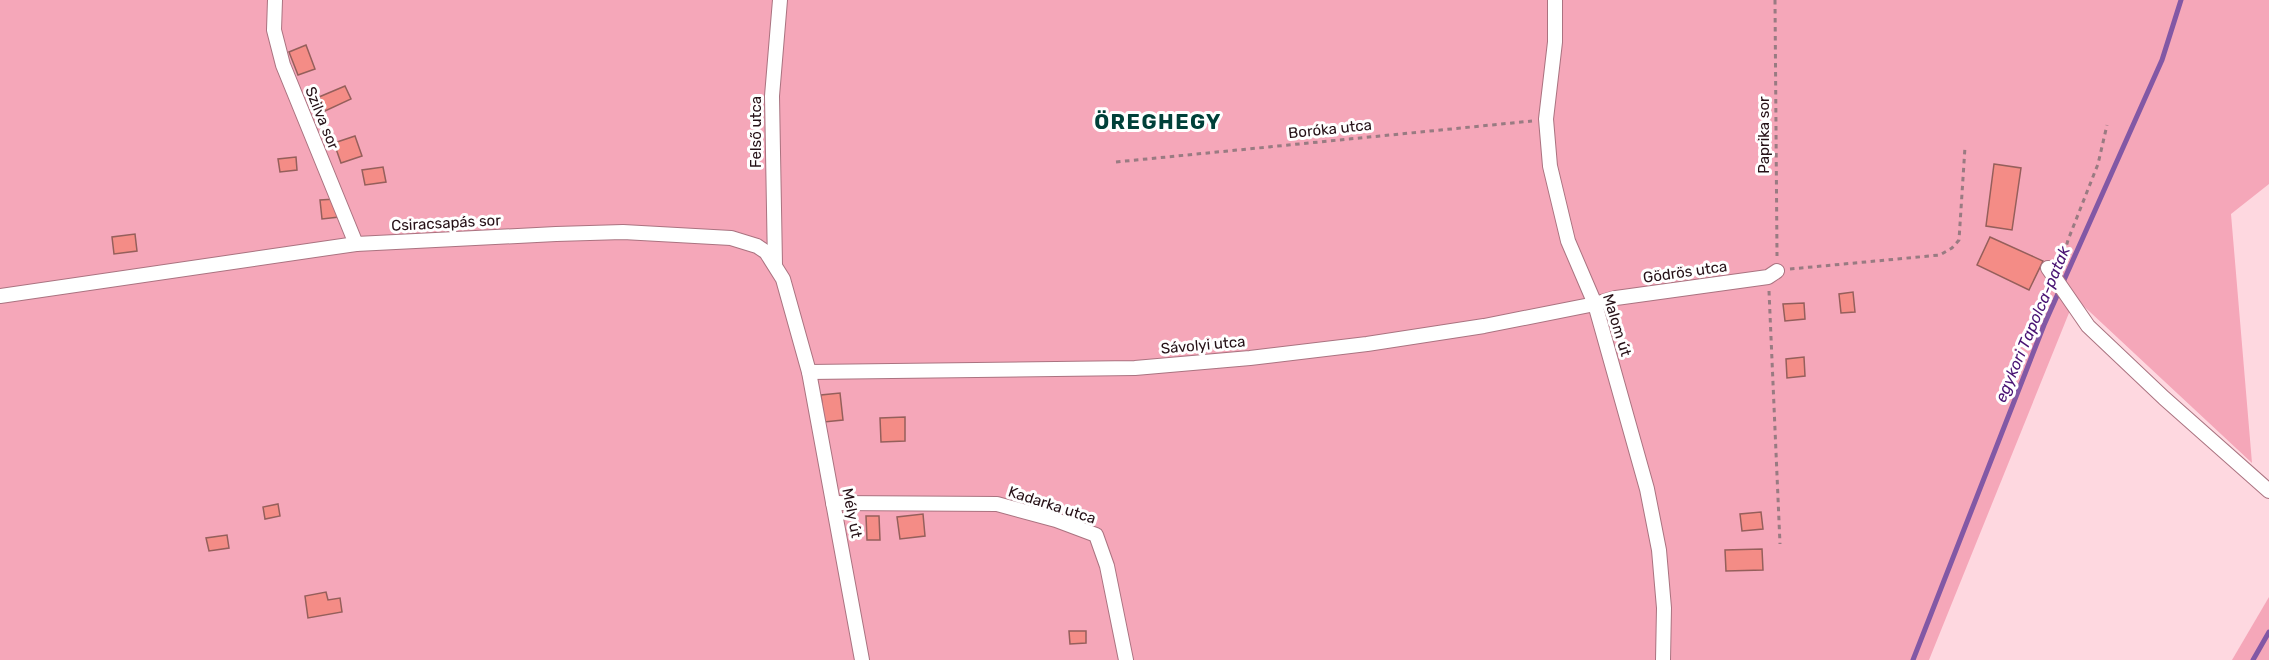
<svg xmlns="http://www.w3.org/2000/svg" width="2269" height="660" font-family="Rubik,sans-serif">
<style>
.green{fill:#f5a7b9}
.lines{fill:none;stroke-linecap:round;stroke-linejoin:round}
.stream{stroke:#8258a5;stroke-width:5}
.building{fill:#f48c86;stroke:#955f5b;stroke-width:1.5}
.street-casing{stroke:#aa7380;stroke-width:16}
.path{stroke:#997b82;stroke-width:3;stroke-dasharray:4.5 4.5;stroke-linecap:butt}
.street{stroke:#fff;stroke-width:14}
.labels{text-anchor:middle;stroke-width:6;stroke-linejoin:round;paint-order:stroke}
.street-label{font-size:15px;fill:#261117;stroke:#fff}
.water-label{font-size:16px;font-style:italic;fill:#481273;stroke:#fff}
.district-label{font-size:21px;font-weight:bold;letter-spacing:1.5px;fill:#004039;stroke:#fff}
</style>
<rect width="100%" height="100%" fill="#fed8e0"/>
<g class="green">
<polygon points="0,0 2269,0 2269,184 2231,214 2252,463 2075,298 1929,660 0,660"/>
<polygon points="2269,597 2269,660 2232,660"/>
</g>
<g class="lines">
<g class="stream">
<polyline points="1913,660 2044,325 2162,60 2181,0"/>
<polyline points="2253,660 2269,632"/>
</g>
</g>
<g class="building">
<polygon points="306,45 315,69 298,75 289,52"/>
<polygon points="345,86 351,99 325,111 319,97"/>
<polygon points="355,136 362,156 341,163 334,143"/>
<polygon points="296,157 297,170 280,172 278,159"/>
<polygon points="1994,164 2021,168 2012,230 1986,226"/>
<polygon points="383,167 386,182 365,185 362,170"/>
<polygon points="336,199 339,217 322,219 320,200"/>
<polygon points="135,234 137,251 114,254 112,237"/>
<polygon points="1990,237 2043,261 2029,290 1977,265"/>
<polygon points="1853,292 1855,312 1841,313 1839,294"/>
<polygon points="1804,303 1805,319 1785,321 1783,304"/>
<polygon points="1804,357 1805,376 1787,378 1786,359"/>
<polygon points="840,393 843,420 824,422 821,395"/>
<polygon points="905,417 905,441 881,442 880,418"/>
<polygon points="278,504 280,516 265,519 263,507"/>
<polygon points="1761,512 1763,529 1742,531 1740,514"/>
<polygon points="923,514 925,536 900,539 897,517"/>
<polygon points="866,516 879,516 880,540 867,540"/>
<polygon points="227,535 229,548 209,551 206,538"/>
<polygon points="1762,549 1763,570 1726,571 1725,550"/>
<polygon points="326,592 328,600 340,598 342,612 308,618 305,596"/>
<polygon points="1069,631 1086,631 1086,643 1070,644"/>
</g>
<g class="lines">
<defs>
<g id="street">
<polyline points="275,0 274,30 283,65 356,244"/>
<polyline points="1555,0 1555,42 1546,119 1550,166 1568,241 1595,304 1647,489 1659,550 1664,608 1663,660"/>
<polyline points="775,265 772,96 780,0"/>
<polyline points="2048,268 2088,326 2164,398 2269,491"/>
<polyline points="0,296 356,244 556,234 623,232 731,238 757,246 766,252 783,279 809,372 862,660"/>
<polyline points="809,372 1135,368 1250,358 1367,344 1484,326 1595,304 1616,298 1768,277 1777,271"/>
<polyline points="833,503 997,504 1056,520 1096,535 1107,566 1126,660"/>
</g>
</defs>
<use href="#street" class="street-casing"/>
<g class="path">
<polyline points="1775,0 1777,256"/>
<polyline points="1116,162 1532,121"/>
<polyline points="2062,262 2068,240 2098,164 2107,125"/>
<polyline points="1790,269 1940,255 1952,248 1959,240 1965,147"/>
<polyline points="1769,291 1780,544"/>
</g>
<use href="#street" class="street"/>
</g>
<g class="labels">
<g class="street-label">
<text transform="translate(322 118) rotate(68)" y="5">Szilva sor</text>
<text transform="translate(1330 129) rotate(-6)" y="5">Boróka utca</text>
<text transform="translate(756 132) rotate(-90)" y="5">Felső utca</text>
<text transform="translate(1764 135) rotate(-90)" y="5">Paprika sor</text>
<text transform="translate(446 223) rotate(-3)" y="5">Csiracsapás sor</text>
<text transform="translate(1685 272) rotate(-8)" y="5">Gödrös utca</text>
<text transform="translate(1617 325) rotate(73)" y="5">Malom út</text>
<text transform="translate(1203 345) rotate(-5)" y="5">Sávolyi utca</text>
<text transform="translate(1052 505) rotate(18)" y="5">Kadarka utca</text>
<text transform="translate(852 513) rotate(79)" y="5">Mély út</text>
</g>
<g class="water-label">
<text transform="translate(2032 324) rotate(-67)" y="6">egykori Tapolca-patak</text>
</g>
<g class="district-label">
<text x="1158" y="129">ÖREGHEGY</text>
</g>
</g>
</svg>
